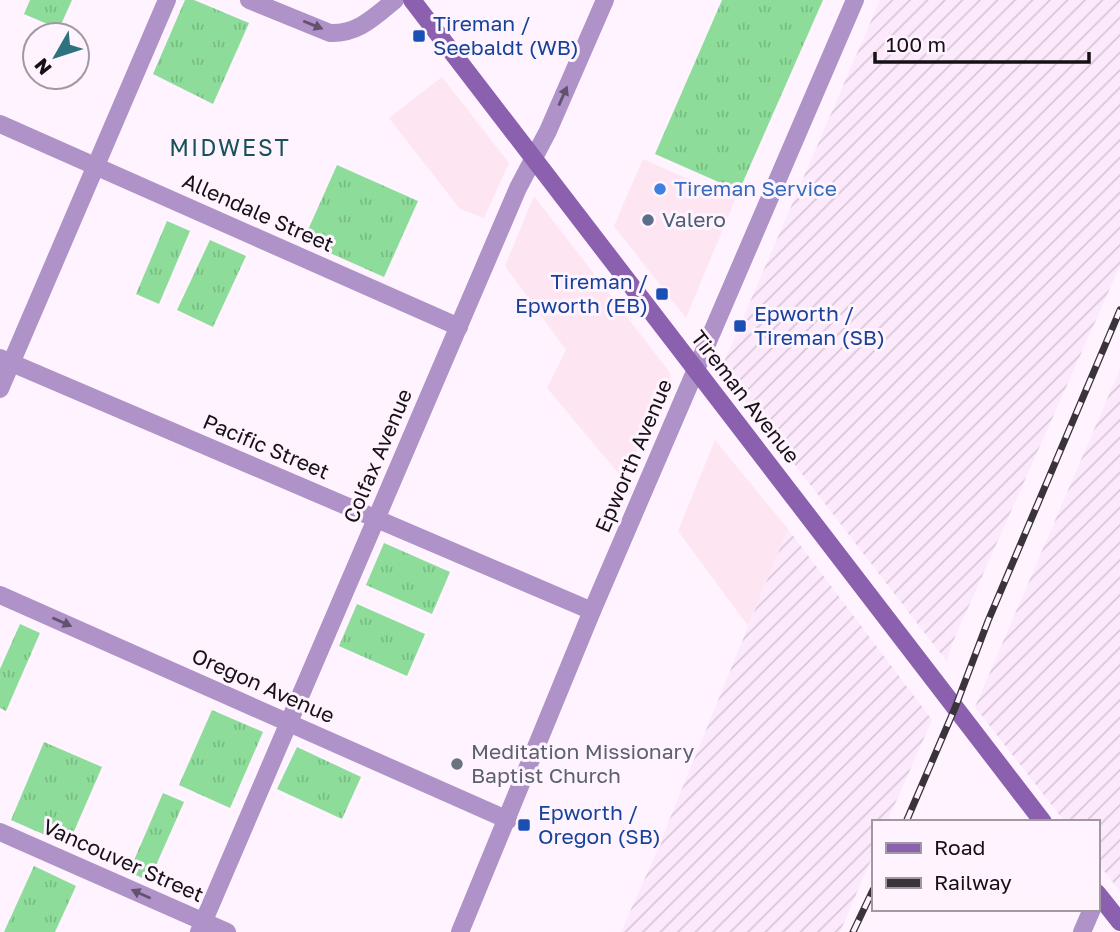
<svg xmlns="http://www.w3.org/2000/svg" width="1120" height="932" font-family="'Golos Text',sans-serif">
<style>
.commercial{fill:#fde6f2}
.industrial{fill:url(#industrial-furrows)}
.grass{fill:url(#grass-tufts)}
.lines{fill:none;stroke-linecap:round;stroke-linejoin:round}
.street{stroke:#ae92c8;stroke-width:18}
.secondary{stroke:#8a60af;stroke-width:18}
.rail-casing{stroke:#393439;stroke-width:7}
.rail{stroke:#fef3fe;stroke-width:4.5;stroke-dasharray:13;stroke-linecap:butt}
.oneway{fill:#62526e}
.transit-dot{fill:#1a4fb4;stroke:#fef3fe;stroke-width:2.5}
.shop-dot{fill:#3f7fe0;stroke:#fef3fe;stroke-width:2.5}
.service-dot{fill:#5c6f8a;stroke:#fef3fe;stroke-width:2.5}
.worship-dot{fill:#6b7280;stroke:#fef3fe;stroke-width:2.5}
.labels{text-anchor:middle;stroke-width:6;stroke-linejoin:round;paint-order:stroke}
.transit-label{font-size:21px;fill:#164399;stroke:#fef3fe;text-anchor:start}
.shop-label{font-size:21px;fill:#366cbe;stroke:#fef3fe;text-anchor:start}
.street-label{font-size:21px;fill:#151115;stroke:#fef3fe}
.service-label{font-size:21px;fill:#4e5e75;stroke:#fef3fe;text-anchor:start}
.worship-label{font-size:21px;fill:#5b616d;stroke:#fef3fe;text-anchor:start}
.neighbourhood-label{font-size:23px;letter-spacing:2px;fill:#17515a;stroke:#fef3fe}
</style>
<defs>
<pattern id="industrial-furrows" width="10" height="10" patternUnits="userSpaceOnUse" patternTransform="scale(1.75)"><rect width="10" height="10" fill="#fde9fc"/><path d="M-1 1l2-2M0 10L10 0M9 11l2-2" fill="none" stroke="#d8c7d7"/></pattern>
<pattern id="grass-tufts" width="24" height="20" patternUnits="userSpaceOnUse" patternTransform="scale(1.75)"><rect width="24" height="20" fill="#8ddc99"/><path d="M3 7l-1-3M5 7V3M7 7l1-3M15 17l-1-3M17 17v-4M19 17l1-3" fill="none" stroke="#79bc83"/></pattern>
</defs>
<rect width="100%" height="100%" fill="#fef3fe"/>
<g class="commercial">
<polygon points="442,77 509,163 484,218 460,209 389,118"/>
<polygon points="643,159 735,200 686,318 614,226"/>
<polygon points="534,196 671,374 624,480 547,388 566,350 505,266"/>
<polygon points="715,440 788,529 748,626 678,531"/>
</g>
<g class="industrial">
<polygon points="880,0 1120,0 1120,266 952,644 947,662 721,369"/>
<polygon points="1120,369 1120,891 1097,862 1097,822 1065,822 975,707"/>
<polygon points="788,529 932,720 887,822 873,822 873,855 840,932 621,932 653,860"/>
</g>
<g class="grass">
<polygon points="30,0 72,0 59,29 24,14"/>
<polygon points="185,0 194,0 249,23 213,104 153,74"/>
<polygon points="722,0 823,0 739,191 655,154"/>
<polygon points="337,165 418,201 384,277 303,241"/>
<polygon points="167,221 190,231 159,304 136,294"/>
<polygon points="210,240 246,256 213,327 177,310"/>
<polygon points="384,543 450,572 432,614 366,585"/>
<polygon points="357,604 425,634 407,676 339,646"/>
<polygon points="20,624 40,633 6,711 0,708 0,669"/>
<polygon points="212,710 263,732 230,808 179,785"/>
<polygon points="44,742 102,767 68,845 11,820"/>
<polygon points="297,747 361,777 342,819 277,789"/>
<polygon points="163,793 184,802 149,881 129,872"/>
<polygon points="34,866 76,886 55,932 4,932"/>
</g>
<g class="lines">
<g class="street">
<path d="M249,0L330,33C358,34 374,17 395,0"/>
<polyline points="0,124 459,327"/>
<polyline points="0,358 592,611"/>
<polyline points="0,389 167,0"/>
<polyline points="0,595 508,820"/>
<polyline points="0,832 227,932"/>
<polyline points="199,932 518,188 548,131 605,0"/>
<polyline points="460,932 592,611 855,0"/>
<polyline points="1082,932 1092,909"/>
</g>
<g class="secondary">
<polyline points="412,0 1043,822"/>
<polyline points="1097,893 1120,922"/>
</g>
<defs>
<g id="rail">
<polyline points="906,822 955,708 988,621 1120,310"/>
<polyline points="853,932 873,890"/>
</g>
</defs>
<use href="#rail" class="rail-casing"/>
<use href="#rail" class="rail"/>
</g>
<defs><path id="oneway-solid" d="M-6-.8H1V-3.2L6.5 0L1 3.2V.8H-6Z" transform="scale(1.75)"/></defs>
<g class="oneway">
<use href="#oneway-solid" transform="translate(313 25) rotate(22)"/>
<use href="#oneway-solid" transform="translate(563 96) rotate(-66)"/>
<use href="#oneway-solid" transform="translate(62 622) rotate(24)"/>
<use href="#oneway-solid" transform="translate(141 894) rotate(-156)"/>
</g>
<g class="transit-dot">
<rect x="412" y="29" width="14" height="14" rx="3.5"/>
<rect x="655" y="287" width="14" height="14" rx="3.5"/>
<rect x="733" y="319" width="14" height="14" rx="3.5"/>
<rect x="517" y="818" width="14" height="14" rx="3.5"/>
</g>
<circle class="shop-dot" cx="660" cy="189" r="7"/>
<circle class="service-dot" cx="648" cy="220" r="7"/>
<circle class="worship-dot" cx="457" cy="764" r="7"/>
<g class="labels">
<g class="transit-label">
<text x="433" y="31">Tireman /<tspan x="433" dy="24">Seebaldt (WB)</tspan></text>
<text x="648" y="289" text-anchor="end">Tireman /<tspan x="648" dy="24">Epworth (EB)</tspan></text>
<text x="754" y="321">Epworth /<tspan x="754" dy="24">Tireman (SB)</tspan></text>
<text x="538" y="820">Epworth /<tspan x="538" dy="24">Oregon (SB)</tspan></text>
</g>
<g class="shop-label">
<text x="674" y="196">Tireman Service</text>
</g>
<g class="street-label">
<text transform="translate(258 213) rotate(24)" y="7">Allendale Street</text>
<text transform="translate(745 397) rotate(52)" y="7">Tireman Avenue</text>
<text transform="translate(266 447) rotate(23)" y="7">Pacific Street</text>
<text transform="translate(378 456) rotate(-67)" y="7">Colfax Avenue</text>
<text transform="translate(634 456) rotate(-67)" y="7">Epworth Avenue</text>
<text transform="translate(263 686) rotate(24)" y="7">Oregon Avenue</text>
<text transform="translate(123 861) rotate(24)" y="7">Vancouver Street</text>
</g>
<g class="service-label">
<text x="662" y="227">Valero</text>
</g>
<g class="worship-label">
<text x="471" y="759">Meditation Missionary<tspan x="471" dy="24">Baptist Church</tspan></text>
</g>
<g class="neighbourhood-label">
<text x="230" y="156">MIDWEST</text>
</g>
</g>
<rect x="872" y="820" width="228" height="91" fill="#fef3fe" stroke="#a199a1" stroke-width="2"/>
<rect x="886" y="843" width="35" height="10" fill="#8a60af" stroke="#a199a1" stroke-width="2"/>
<text x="934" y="855" font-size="21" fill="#151115">Road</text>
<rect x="886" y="878" width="35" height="10" fill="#393439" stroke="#a199a1" stroke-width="2"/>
<text x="934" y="890" font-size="21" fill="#151115">Railway</text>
<g transform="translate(56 56) rotate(231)"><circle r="33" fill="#fef3fe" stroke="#a199a1" stroke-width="2"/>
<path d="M0-5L12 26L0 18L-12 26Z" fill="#2c737f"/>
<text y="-10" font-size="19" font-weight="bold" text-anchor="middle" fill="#151115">N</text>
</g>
<path d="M875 52v10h214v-10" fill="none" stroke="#151115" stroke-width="3.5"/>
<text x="886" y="52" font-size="21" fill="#151115" stroke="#fef3fe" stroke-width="5" paint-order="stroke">100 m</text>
</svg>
